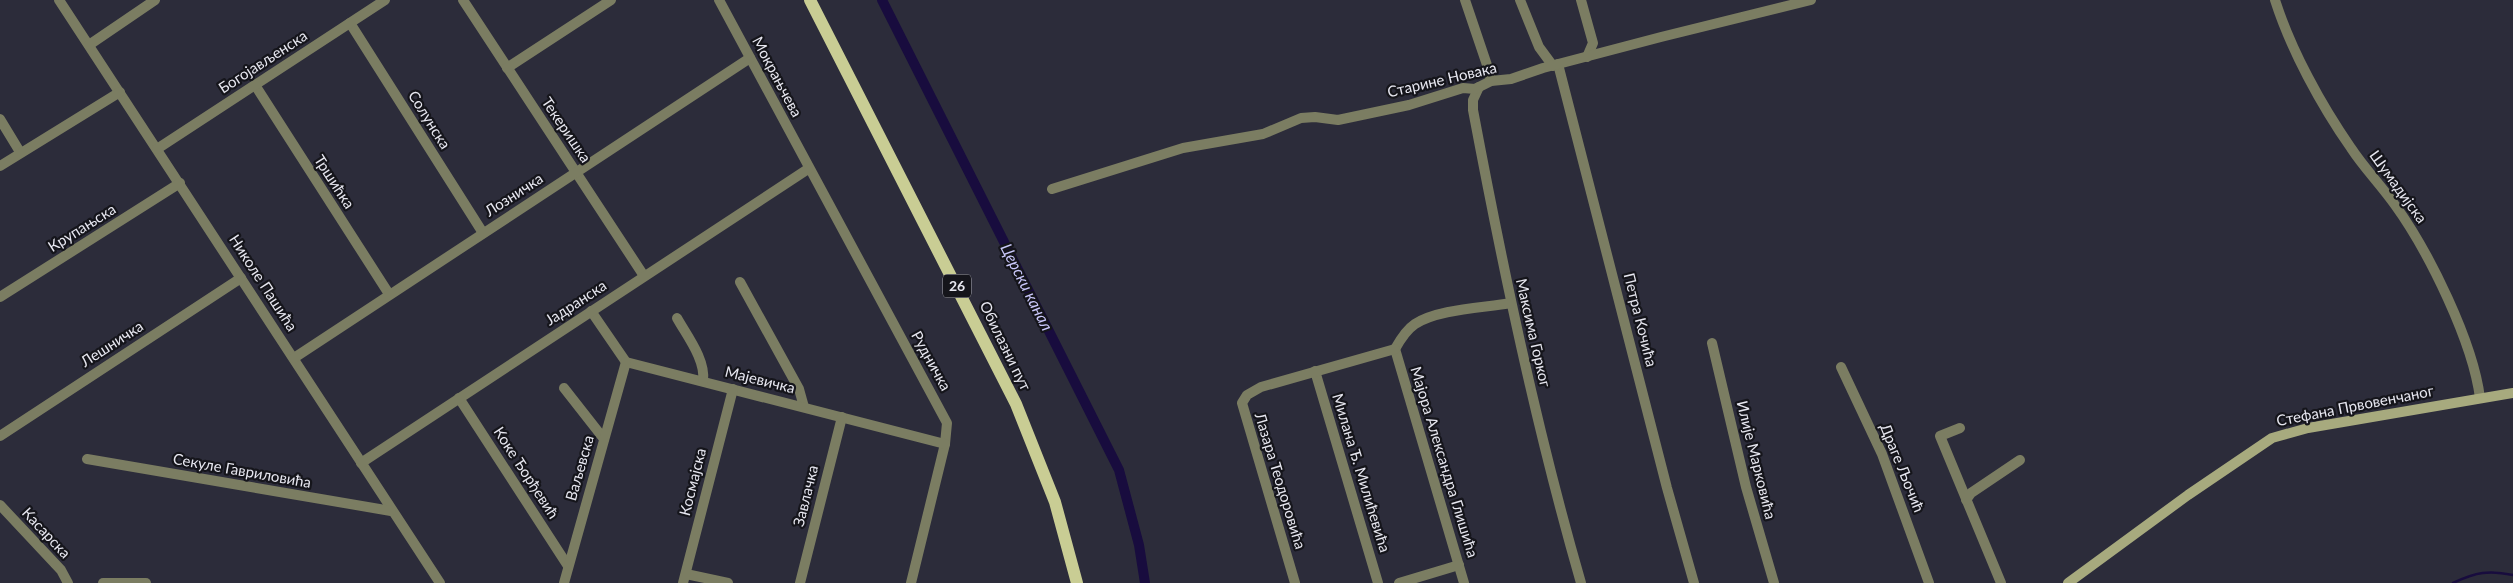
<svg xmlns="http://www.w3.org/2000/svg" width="2513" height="583" font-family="Lato,sans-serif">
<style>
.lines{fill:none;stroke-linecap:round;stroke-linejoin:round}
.stream{stroke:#180c3e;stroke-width:2.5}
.canal{stroke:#180c3e;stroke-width:10}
.street{stroke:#7b7d62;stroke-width:10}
.secondary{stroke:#a7aa7e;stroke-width:10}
.primary{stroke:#c9cd94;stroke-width:12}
.labels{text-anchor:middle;stroke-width:4.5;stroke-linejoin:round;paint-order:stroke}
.shield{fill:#15151b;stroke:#a8a8b0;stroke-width:1}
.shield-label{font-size:14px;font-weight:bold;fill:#e7e7f0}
.street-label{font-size:15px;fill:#e7e7f0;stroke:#15151b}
.water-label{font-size:16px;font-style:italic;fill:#cac8fb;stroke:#15151b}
</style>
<rect width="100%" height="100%" fill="#2c2c3a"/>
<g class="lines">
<path class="stream" d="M2453,583C2476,572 2489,570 2513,575"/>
<polyline class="canal" points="882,0 1119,470 1139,545 1145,583"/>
<g class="street">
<polyline points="59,0 440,583"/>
<polyline points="463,0 644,276"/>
<polyline points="719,0 947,423 945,444 911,583"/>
<polyline points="1465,0 1487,65 1491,81"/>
<polyline points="1520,0 1539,47 1553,66"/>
<polyline points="1581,0 1593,43 1587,57"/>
<path d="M2275,0C2291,50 2321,105 2351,148C2364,168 2381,185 2395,205C2429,252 2473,342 2480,398"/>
<polyline points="350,23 483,233"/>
<polyline points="89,45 155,0"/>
<polyline points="1558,64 1667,488 1694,583"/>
<polyline points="507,68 611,0"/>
<polyline points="255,85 389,294"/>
<path d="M1479,87L1473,100V110C1503,269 1536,427 1581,583"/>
<polyline points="0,119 20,152"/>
<polyline points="157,149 385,0"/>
<polyline points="0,166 120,92"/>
<polyline points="1052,189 1183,148 1263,134 1301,118 1315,117 1338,120 1409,105 1463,88 1475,89 1491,81 1511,79 1543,68 1661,37 1811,0"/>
<polyline points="740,282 799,389 804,407"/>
<polyline points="0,297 180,183"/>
<polyline points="591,311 626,362 945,444"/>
<path d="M677,318C687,336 706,360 703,381"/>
<polyline points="1712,343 1746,487 1774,583"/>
<polyline points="1395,349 1464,583"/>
<path d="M1395,349C1400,340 1406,330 1415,324C1438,309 1483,308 1511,303"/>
<polyline points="294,358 750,58"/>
<polyline points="1841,367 1882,454 1929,583"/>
<polyline points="1315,371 1378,583"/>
<polyline points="564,388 604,439"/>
<polyline points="459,398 568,566"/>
<polyline points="1960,428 1940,436 2001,583"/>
<polyline points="0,436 241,278"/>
<polyline points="87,459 391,511"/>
<polyline points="361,463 808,169"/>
<polyline points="1966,500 1971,493 2020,460"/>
<polyline points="0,505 61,570 68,583"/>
<polyline points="686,574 728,583"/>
<polyline points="103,583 146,583"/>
<polyline points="564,583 626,362"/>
<polyline points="683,583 733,389"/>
<polyline points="800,583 842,417"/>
<polyline points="1295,583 1242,403 1247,395 1261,387 1395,349"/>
<polyline points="1399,583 1459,565"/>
</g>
<polyline class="secondary" points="2068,583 2188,495 2272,438 2308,428 2513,393"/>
<polyline class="primary" points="810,0 1016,404 1055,502 1077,583"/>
</g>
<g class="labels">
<rect class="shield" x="943" y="274.5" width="28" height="23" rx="4"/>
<g class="shield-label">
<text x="957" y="291">26</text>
</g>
<g class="street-label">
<text transform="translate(263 62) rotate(-33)" y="5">Богојављенска</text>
<text transform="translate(777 77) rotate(62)" y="5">Мокрањчева</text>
<text transform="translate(1442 80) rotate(-13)" y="5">Старине Новака</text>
<text transform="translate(429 120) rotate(58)" y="5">Солунска</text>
<text transform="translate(566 130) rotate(56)" y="5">Текеришка</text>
<text transform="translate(334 182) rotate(57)" y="5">Тршићка</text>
<text transform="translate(2398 187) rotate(54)" y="5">Шумадијска</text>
<text transform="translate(514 195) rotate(-33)" y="5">Лозничка</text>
<text transform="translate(82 228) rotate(-32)" y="5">Крупањска</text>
<text transform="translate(263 283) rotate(57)" y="5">Николе Пашића</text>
<text transform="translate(576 303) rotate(-33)" y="5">Јадранска</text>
<text transform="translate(1640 320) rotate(76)" y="5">Петра Кочића</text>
<text transform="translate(1533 333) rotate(77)" y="5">Максима Горког</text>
<text transform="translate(112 344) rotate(-33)" y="5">Лешничка</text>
<text transform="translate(1005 346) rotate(64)" y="5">Обилазни пут</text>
<text transform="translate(931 361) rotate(61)" y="5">Рудничка</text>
<text transform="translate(760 380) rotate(14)" y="5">Мајевичка</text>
<text transform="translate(2355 406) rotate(-11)" y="5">Стефана Првовенчаног</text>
<text transform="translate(1756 460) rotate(76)" y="5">Илије Марковића</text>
<text transform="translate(1444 462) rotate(73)" y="5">Мајора Александра Глишића</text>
<text transform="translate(580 468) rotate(-74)" y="5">Ваљевска</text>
<text transform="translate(1902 468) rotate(68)" y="5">Драге Љочић</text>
<text transform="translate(242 471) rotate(10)" y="5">Секуле Гавриловића</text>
<text transform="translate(526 473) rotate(57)" y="5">Коке Ђорђевић</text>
<text transform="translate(1361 473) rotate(73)" y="5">Милана Ђ. Милићевића</text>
<text transform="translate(1280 481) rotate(73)" y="5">Лазара Теодоровића</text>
<text transform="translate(693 482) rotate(-76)" y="5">Космајска</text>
<text transform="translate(806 496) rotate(-76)" y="5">Завлачка</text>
<text transform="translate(46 533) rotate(47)" y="5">Касарска</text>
</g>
<g class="water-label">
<text transform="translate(1027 287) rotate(63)" y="6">Церски канал</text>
</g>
</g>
</svg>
